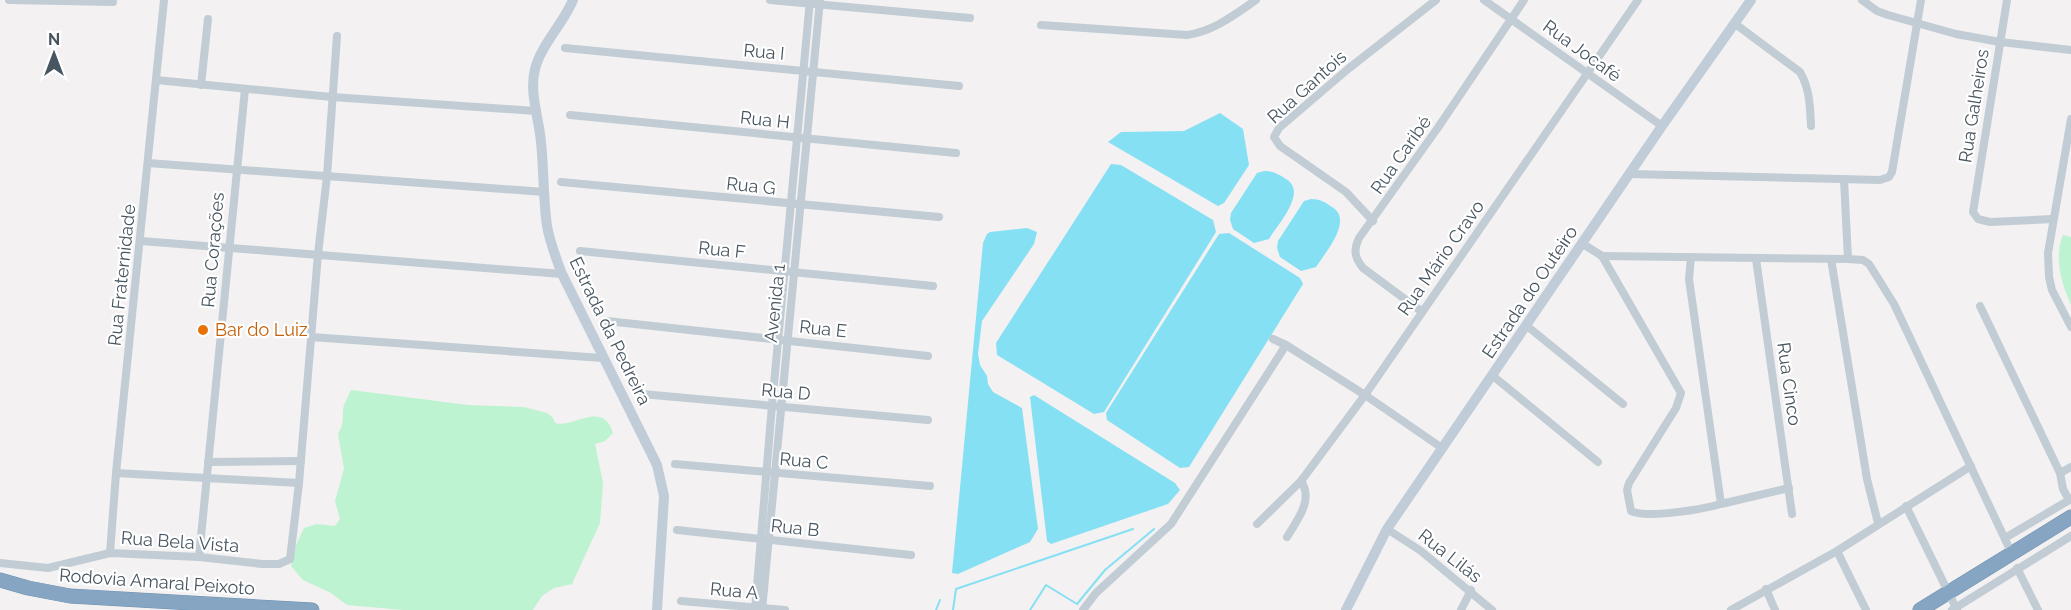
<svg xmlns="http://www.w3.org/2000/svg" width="2071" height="610" font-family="Raleway,sans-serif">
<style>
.green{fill:#bdf3d0}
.water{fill:#86e0f4}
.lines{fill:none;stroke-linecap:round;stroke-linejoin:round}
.stream{stroke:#86e0f4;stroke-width:2}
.highway-casing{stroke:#7090af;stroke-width:15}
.street{stroke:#c1ccd4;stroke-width:8}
.secondary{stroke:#c0cdd9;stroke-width:10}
.highway{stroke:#85a5c3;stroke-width:14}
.food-dot{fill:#e8710a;stroke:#fff;stroke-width:2}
.labels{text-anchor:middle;stroke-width:4.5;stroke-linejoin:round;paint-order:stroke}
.street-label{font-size:18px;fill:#475560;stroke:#fff}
.food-label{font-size:18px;fill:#c56008;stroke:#fff;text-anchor:start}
</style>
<rect width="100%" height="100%" fill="#f3f1f1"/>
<g class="green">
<path d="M2063,235L2071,237V305C2061,283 2054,257 2063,235Z"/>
<path d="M351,390L468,405L524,407L547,413L553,418L555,423C572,429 603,399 613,433L605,441L595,444L603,483L600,523L572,584L554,588L542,596L533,610H403L347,605L331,593L303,580L291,566L296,545L304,528L317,524L335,526L340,519L335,501L344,469L338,434C346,420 341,417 344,405C346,400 349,395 351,390Z"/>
</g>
<g class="water">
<polygon points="1220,113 1243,129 1249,165 1224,203 1218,206 1108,142 1121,132 1184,131"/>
<polygon points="1111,164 1121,165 1213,220 1216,232 1104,412 1094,414 997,355 996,343"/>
<path d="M1264,171C1273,171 1278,174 1286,179C1308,192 1278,224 1269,239L1254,243L1233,229L1230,220L1231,213L1257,173Z"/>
<path d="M1311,199C1320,199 1325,202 1332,207C1354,220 1325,253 1316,267L1301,271L1280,257L1277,248L1278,241L1304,201Z"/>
<polygon points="1027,228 1037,232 1034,244 982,321 978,354 980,365 987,376 988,384 993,392 1022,408 1038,529 1030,542 958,574 952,573 983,243 987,234 990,232"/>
<polygon points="1229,233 1300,278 1303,284 1189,467 1180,468 1107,420 1106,413 1219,234"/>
<polygon points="1034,395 1175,483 1180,490 1168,504 1051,544 1047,541 1030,397"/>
</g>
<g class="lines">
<g class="stream">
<polyline points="936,610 940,600"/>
<polyline points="953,610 956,589 1133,529"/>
<polyline points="1030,610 1046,585 1077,604 1105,570 1154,529"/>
</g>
<defs>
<g id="highway">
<polyline points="0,580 28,588 70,596 312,610"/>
<polyline points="1920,610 2071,517"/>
</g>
</defs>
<use href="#highway" class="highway-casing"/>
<g class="street">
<polyline points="9,0 113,2"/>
<polyline points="770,0 970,18"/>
<polyline points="1484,0 1662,126"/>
<polyline points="1862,0 1877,11 1888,15 1956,34 2000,42 2071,50"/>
<polyline points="2007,0 1973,212 1978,219 1990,222 2053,219"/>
<path d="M1734,23L1800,72C1810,89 1810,107 1811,126"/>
<path d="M1041,25L1187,35C1214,31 1234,15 1256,0"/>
<polyline points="565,48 959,86"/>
<polyline points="156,80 332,97 536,111"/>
<polyline points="201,85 208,19"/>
<polyline points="570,115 956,153"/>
<polyline points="2071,119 2048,253 2049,277 2052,290 2071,327"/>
<polyline points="148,163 544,192"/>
<polyline points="1629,174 1880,180 1889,177 1892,172 1921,0"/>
<polyline points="1844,179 1848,259"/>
<polyline points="561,182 939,217"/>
<polyline points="1373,221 1346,192 1280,146 1274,137 1279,128 1348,69 1436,0"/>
<polyline points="141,241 562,274"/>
<path d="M1583,244L1602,256L1681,393L1676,408L1629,483L1627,490L1631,511C1646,519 1703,509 1721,504L1689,279L1691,257"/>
<polyline points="580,251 933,286"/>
<polyline points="1602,256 1848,259 1863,260 1869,264 1894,304 2012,554"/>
<polyline points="1756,259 1792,514"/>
<polyline points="1831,259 1867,479 1878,523"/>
<polyline points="1980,306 2060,473 2063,489 2069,500"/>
<path d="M1421,311L1363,268C1355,258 1353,251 1359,238L1437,129L1524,0"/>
<polyline points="607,321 928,356"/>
<polyline points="1527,326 1623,404"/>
<polyline points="311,337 602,358"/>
<polyline points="1273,339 1286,345 1365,395 1442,448"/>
<polyline points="1493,376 1598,462"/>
<polyline points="642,394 928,420"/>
<polyline points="208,462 301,461"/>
<polyline points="675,464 930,486"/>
<polyline points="116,473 299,483"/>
<polyline points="2060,473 2071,467"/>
<polyline points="1721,504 1789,488"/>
<polyline points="1906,506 1957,610"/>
<polyline points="1257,524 1301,481 1365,395 1638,0"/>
<polyline points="1387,529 1421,551 1492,610"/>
<polyline points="677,530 911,555"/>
<path d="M1287,537C1297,520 1314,500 1301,481"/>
<polyline points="2005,538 2071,499"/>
<polyline points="1837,551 1866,610"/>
<polyline points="110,553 116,473 164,0"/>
<polyline points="199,557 245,89"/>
<polyline points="0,563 48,568 110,553 199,557 262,564 279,564 290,559 299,483 318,254 327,176 337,36"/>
<polyline points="2017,568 2038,610"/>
<polyline points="1766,589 1775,610"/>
<polyline points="681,601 785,610"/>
<polyline points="755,610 772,405 810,0"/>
<polyline points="762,610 820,0"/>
<polyline points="1083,610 1096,593 1171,524 1286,345"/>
<polyline points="1461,610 1471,590"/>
<polyline points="1731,610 1837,551 1971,466"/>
<polyline points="1952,610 2071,536"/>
</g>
<g class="secondary">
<path d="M573,0C563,24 541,45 535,69C529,93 539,118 541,142C544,170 543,198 547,226C550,243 556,258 562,274L657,465L664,496L657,610"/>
<polyline points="1346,610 1387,529 1662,126 1751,0"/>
</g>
<use href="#highway" class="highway"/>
</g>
<circle class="food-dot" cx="203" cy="330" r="6"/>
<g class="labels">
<g class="street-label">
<text transform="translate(1582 51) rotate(36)" y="6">Rua Jocafé</text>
<text transform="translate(764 52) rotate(5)" y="6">Rua I</text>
<text transform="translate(1307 87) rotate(-42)" y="6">Rua Gantois</text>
<text transform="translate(1974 106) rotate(-81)" y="6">Rua Galheiros</text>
<text transform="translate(765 120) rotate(6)" y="6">Rua H</text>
<text transform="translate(1401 155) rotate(-55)" y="6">Rua Caribé</text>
<text transform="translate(751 186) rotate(6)" y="6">Rua G</text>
<text transform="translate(213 250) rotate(-85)" y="6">Rua Corações</text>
<text transform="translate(722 250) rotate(6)" y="6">Rua F</text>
<text transform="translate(1441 258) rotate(-55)" y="6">Rua Mário Cravo</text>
<text transform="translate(122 275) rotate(-84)" y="6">Rua Fraternidade</text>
<text transform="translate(1530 292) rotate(-56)" y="6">Estrada do Outeiro</text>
<text transform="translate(775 303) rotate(-84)" y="6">Avenida 1</text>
<text transform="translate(823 329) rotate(6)" y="6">Rua E</text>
<text transform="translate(610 331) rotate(64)" y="6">Estrada da Pedreira</text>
<text transform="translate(1789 384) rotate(82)" y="6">Rua Cinco</text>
<text transform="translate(786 392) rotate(5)" y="6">Rua D</text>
<text transform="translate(804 461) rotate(5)" y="6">Rua C</text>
<text transform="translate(795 528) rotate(6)" y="6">Rua B</text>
<text transform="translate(180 542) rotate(4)" y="6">Rua Bela Vista</text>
<text transform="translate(1450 556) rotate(38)" y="6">Rua Lilás</text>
<text transform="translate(157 582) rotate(4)" y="6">Rodovia Amaral Peixoto</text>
<text transform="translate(734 591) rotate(5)" y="6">Rua A</text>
</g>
<g class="food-label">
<text x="215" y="336">Bar do Luiz</text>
</g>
</g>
<g transform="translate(54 54)" stroke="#ffffff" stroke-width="4.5" paint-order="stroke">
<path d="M0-4.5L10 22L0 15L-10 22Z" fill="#475560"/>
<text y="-9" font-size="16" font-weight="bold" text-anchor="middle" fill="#475560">N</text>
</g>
</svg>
